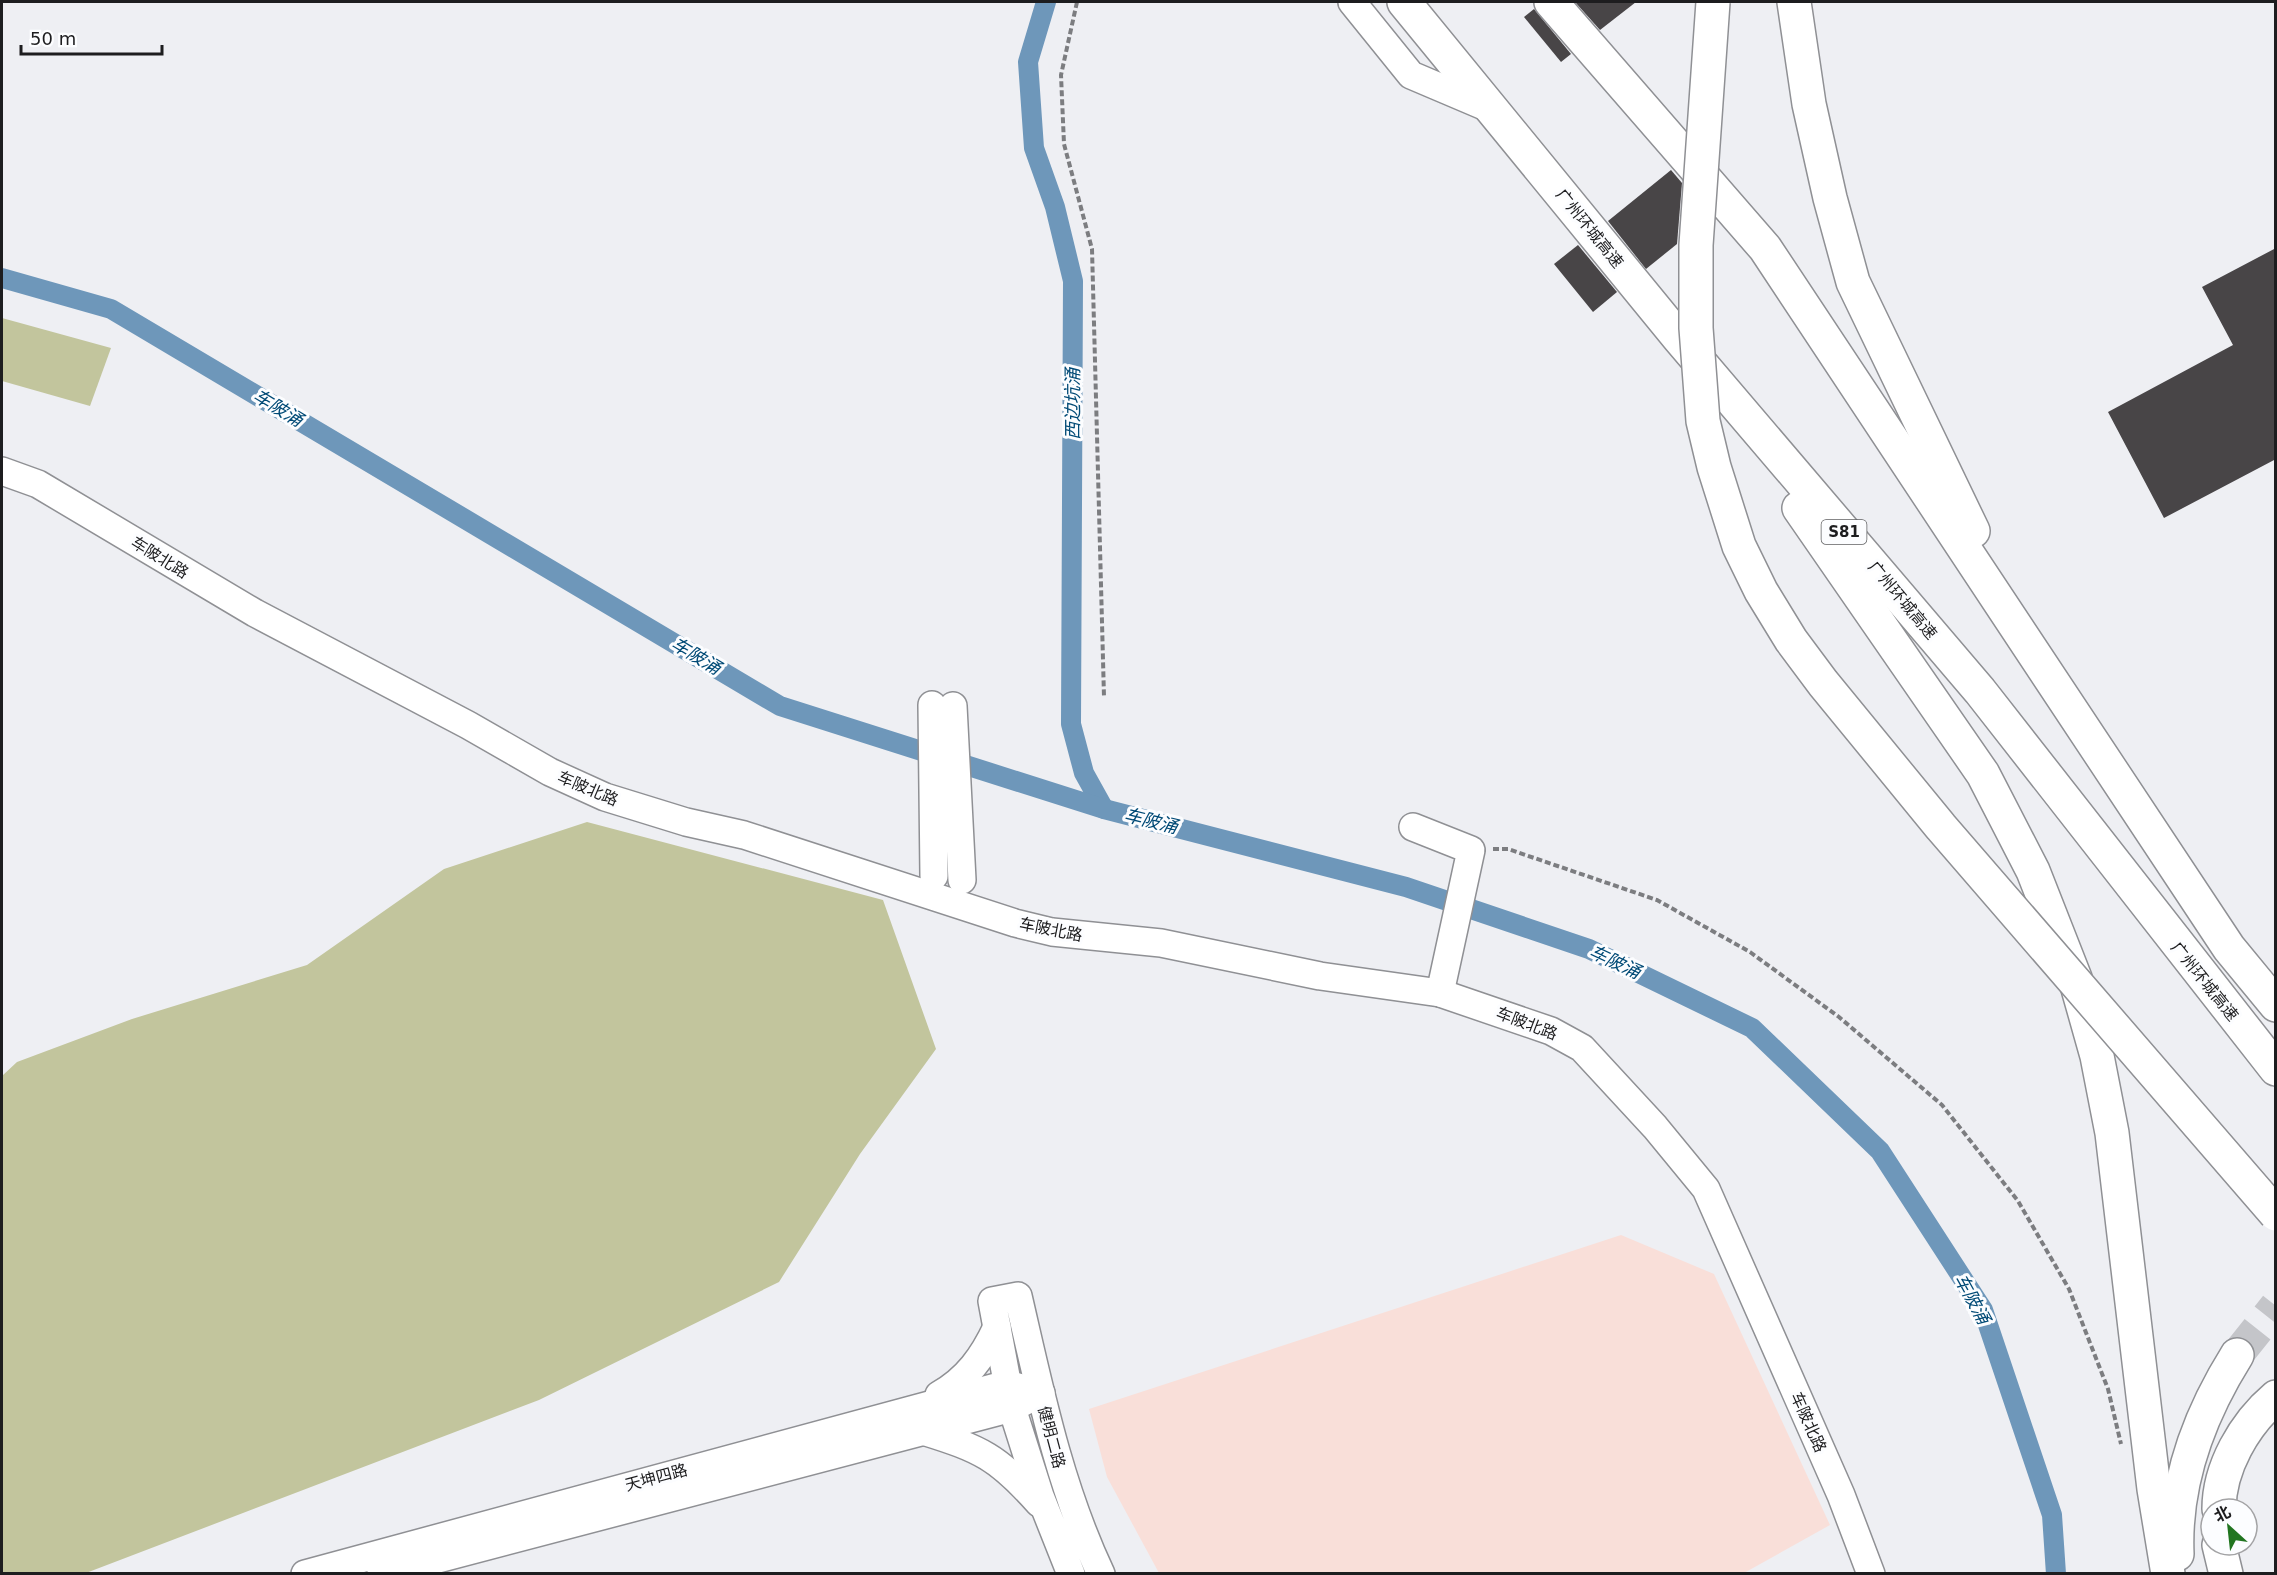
<svg xmlns="http://www.w3.org/2000/svg" width="2277" height="1575" font-family="'DejaVu Sans','Noto Sans SC',sans-serif">
<style>
.commercial{fill:#f9dfd9}
.green{fill:#c2c59d}
.lines{fill:none;stroke-linecap:round;stroke-linejoin:round}
.canal{stroke:#6e97ba;stroke-width:20}
.building{fill:#484547}
.highway-tunnel{stroke:#c4c5c9;stroke-width:33;stroke-dasharray:33 16;stroke-linecap:butt}
.minor-casing{stroke:#8f9094;stroke-width:30}
.highway-casing{stroke:#8f9094;stroke-width:36}
.path{stroke:#7c7d80;stroke-width:4;stroke-dasharray:6 3;stroke-linecap:butt}
.minor{stroke:#fff;stroke-width:27}
.highway{stroke:#fff;stroke-width:33}
.highway-bridge-casing{stroke:#8f9094;stroke-width:36;stroke-linecap:butt}
.highway-bridge{stroke:#fff;stroke-width:33}
.labels{text-anchor:middle;stroke-width:6;stroke-linejoin:round;paint-order:stroke}
.shield{fill:#fcfdff;stroke:#606062;stroke-width:1.5}
.shield-label{font-size:15px;font-weight:bold;fill:#1d1d1f}
.street-label{font-size:16px;fill:#1d1d1f;stroke:#fcfdff}
.water-label{font-size:18px;font-style:italic;fill:#004a76;stroke:#fcfdff}
</style>
<rect width="100%" height="100%" fill="#eeeff3"/>
<polygon class="commercial" points="1621,1235 1714,1274 1830,1525 1744,1573 1159,1573 1107,1477 1089,1409"/>
<g class="green">
<polygon points="2,318 111,348 90,406 2,381"/>
<polygon points="587,822 883,900 936,1049 860,1154 779,1282 539,1400 86,1573 2,1573 2,1076 17,1062 132,1019 307,965 444,869"/>
</g>
<g class="lines">
<g class="canal">
<polyline points="1046,2 1028,62 1034,148 1055,207 1073,281 1071,724 1084,773 1104,809"/>
<polyline points="2,278 111,309 780,706 1104,809 1406,887 1589,949 1752,1028 1880,1151 1983,1310 2052,1515 2056,1574"/>
</g>
</g>
<g class="building">
<polygon points="1575,2 1636,2 1600,30"/>
<polygon points="1534,9 1571,54 1561,62 1524,17"/>
<polygon points="1671,170 1682,183 1677,244 1646,269 1608,221"/>
<polygon points="1578,245 1617,292 1593,312 1554,264"/>
<polygon points="2276,248 2276,459 2164,518 2108,412 2233,345 2202,287"/>
</g>
<g class="lines">
<polyline class="highway-tunnel" points="2237,1355 2276,1306"/>
<defs>
<g id="minor">
<polyline points="1352,2 1411,75 1491,109"/>
<polyline points="2,471 38,484 255,613 468,725 550,772 605,797 686,822 744,835 1015,923 1052,932 1161,943 1320,976 1440,993 1551,1031 1582,1048 1655,1127 1706,1189 1841,1495 1871,1574"/>
<polyline points="932,705 934,876"/>
<polyline points="953,706 962,880"/>
<polyline points="1413,827 1471,850 1440,993"/>
<path d="M939,1395C967,1379 983,1357 997,1327"/>
<path d="M923,1431C981,1449 998,1457 1039,1503"/>
<polyline points="305,1574 1007,1384 1041,1393 1012,1408 381,1574"/>
<path d="M1071,1574L1040,1496L1012,1408L992,1301L1018,1296C1040,1391 1059,1485 1101,1574"/>
</g>
<g id="highway">
<polyline points="1404,2 1679,338 1980,691 2276,1069"/>
<polyline points="1551,2 1765,248 2229,948 2276,1005"/>
<polyline points="1794,2 1809,104 1830,198 1853,282 1973,531"/>
<polyline points="1799,508 1983,774 2033,871 2075,978 2097,1056 2112,1133 2154,1489 2168,1574"/>
<path d="M2219,1509C2219,1468 2244,1424 2276,1397"/>
<polyline points="2219,1545 2226,1574"/>
<path d="M2177,1554C2174,1483 2200,1414 2237,1355"/>
</g>
</defs>
<use href="#minor" class="minor-casing"/>
<use href="#highway" class="highway-casing"/>
<g class="path">
<polyline points="1077,2 1061,75 1064,144 1092,249 1104,697"/>
<polyline points="1493,849 1508,849 1657,900 1750,952 1839,1017 1942,1105 2018,1201 2069,1289 2108,1389 2121,1444"/>
</g>
<use href="#minor" class="minor"/>
<use href="#highway" class="highway"/>
<defs>
<polyline id="highway-bridge" points="1713,2 1696,245 1696,328 1703,421 1714,467 1739,546 1761,591 1791,640 1823,683 1941,827 2276,1214"/>
</defs>
<use href="#highway-bridge" class="highway-bridge-casing"/>
<use href="#highway-bridge" class="highway-bridge"/>
</g>
<g class="labels">
<rect class="shield" x="1821.5" y="520" width="45" height="24" rx="4.5"/>
<g class="shield-label">
<text x="1844" y="537">S81</text>
</g>
<g class="street-label">
<text transform="translate(1590 228) rotate(51)" y="6">广州环城高速</text>
<text transform="translate(160 557) rotate(32)" y="6">车陂北路</text>
<text transform="translate(1903 600) rotate(50)" y="6">广州环城高速</text>
<text transform="translate(588 788) rotate(23)" y="6">车陂北路</text>
<text transform="translate(1051 929) rotate(11)" y="6">车陂北路</text>
<text transform="translate(2205 981) rotate(51)" y="6">广州环城高速</text>
<text transform="translate(1527 1023) rotate(21)" y="6">车陂北路</text>
<text transform="translate(1809 1422) rotate(66)" y="6">车陂北路</text>
<text transform="translate(1052 1437) rotate(75)" y="6">健明二路</text>
<text transform="translate(656 1477) rotate(-15)" y="6">天坤四路</text>
</g>
<g class="water-label">
<text transform="translate(1073 404) rotate(-90)" y="6">西边坑涌</text>
<text transform="translate(278 408) rotate(31)" y="6">车陂涌</text>
<text transform="translate(696 656) rotate(31)" y="6">车陂涌</text>
<text transform="translate(1151 821) rotate(14)" y="6">车陂涌</text>
<text transform="translate(1615 962) rotate(25)" y="6">车陂涌</text>
<text transform="translate(1972 1299) rotate(61)" y="6">车陂涌</text>
</g>
</g>
<rect width="2277" height="1575" fill="none" stroke="#1d1d1f" stroke-width="6"/>
<g transform="translate(2229 1527) rotate(333)"><circle r="28" fill="#fcfdff" stroke="#a3a3a5" stroke-width="1.5"/>
<path d="M0-4.5L10 22L0 15L-10 22Z" fill="#217520"/>
<text y="-9" font-size="16" font-weight="bold" text-anchor="middle" fill="#1d1d1f">北</text>
</g>
<path d="M21 45v9h141v-9" fill="none" stroke="#1d1d1f" stroke-width="3"/>
<text x="30" y="45" font-size="18" fill="#1d1d1f" stroke="#fcfdff" stroke-width="4.5" paint-order="stroke">50 m</text>
</svg>
